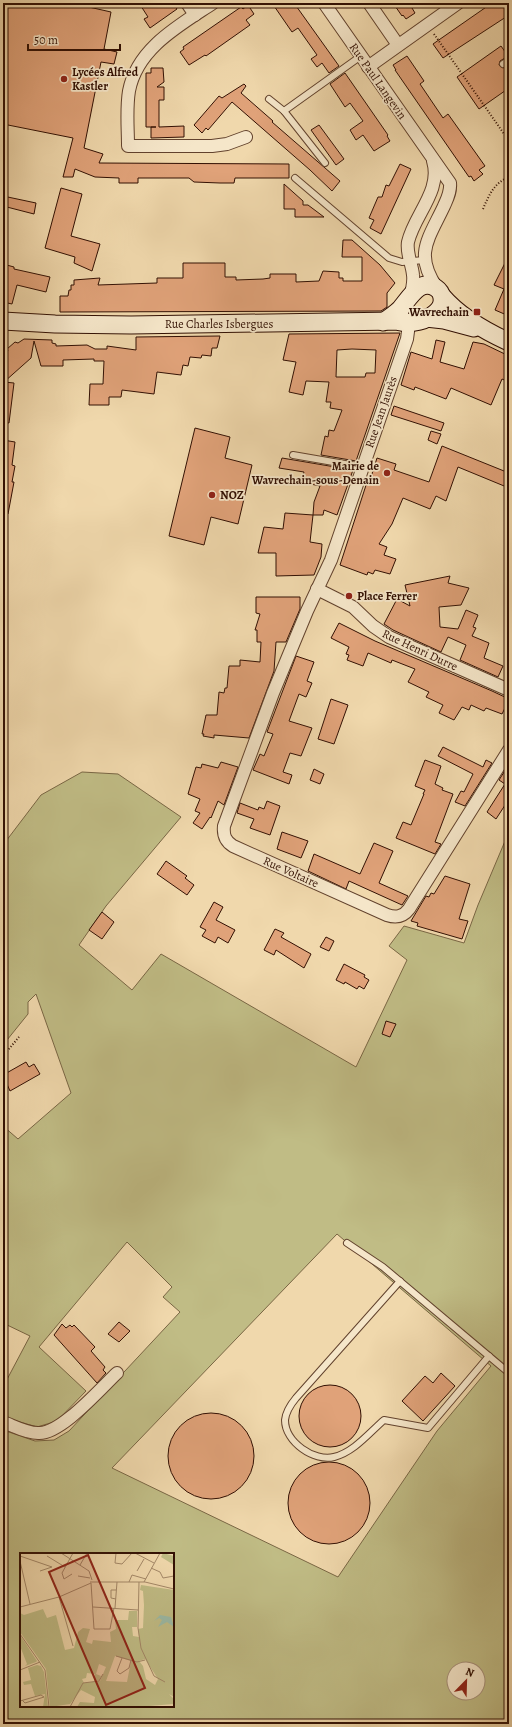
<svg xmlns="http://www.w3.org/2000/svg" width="512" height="1727" font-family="Alegreya,serif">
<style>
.green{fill:#c0bc85;stroke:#796644;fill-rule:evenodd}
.building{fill:#e0a279;stroke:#321003;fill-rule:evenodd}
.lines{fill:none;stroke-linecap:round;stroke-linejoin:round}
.service-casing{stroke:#62422d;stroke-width:8}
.minor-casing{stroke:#62422d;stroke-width:14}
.secondary-casing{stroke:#321003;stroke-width:19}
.path{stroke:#321003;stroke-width:2;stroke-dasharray:1 2;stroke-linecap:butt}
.service{stroke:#f5e6c9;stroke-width:6}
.minor{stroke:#f5e6c9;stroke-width:12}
.secondary{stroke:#f5e6c9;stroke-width:17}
.poi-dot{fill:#8f2418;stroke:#f5e6c9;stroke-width:1.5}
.labels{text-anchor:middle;stroke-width:3.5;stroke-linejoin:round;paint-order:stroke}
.poi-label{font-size:12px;font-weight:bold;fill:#321003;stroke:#f5e6c9;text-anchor:start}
.street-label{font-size:12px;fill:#321003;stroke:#f5e6c9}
.inset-road{fill:none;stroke:#a48868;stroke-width:1}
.view{fill:#8f2418;fill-opacity:0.15;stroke:#8f2418;stroke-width:2}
.inset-edge{fill:none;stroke:#321003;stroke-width:2}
</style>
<rect width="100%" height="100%" fill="#f0d8ac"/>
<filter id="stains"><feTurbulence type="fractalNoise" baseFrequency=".005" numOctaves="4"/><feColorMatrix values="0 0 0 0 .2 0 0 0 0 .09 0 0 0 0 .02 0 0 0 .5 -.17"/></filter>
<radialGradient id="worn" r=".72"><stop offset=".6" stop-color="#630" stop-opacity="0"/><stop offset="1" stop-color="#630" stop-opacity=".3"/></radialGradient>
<path class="green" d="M82,772L118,774L181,817L106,906L79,945L132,990L161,954L356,1067L407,960L389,946L404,926L464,943L478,905L508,834L509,835V1724H3V1430L35,1441L54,1440L69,1431L180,1312L163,1297L172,1287L127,1242L39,1347L86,1391L57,1421L37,1427L3,1417V1387L30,1336L3,1323V1126L18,1139L71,1093L36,994L28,1002V1014L3,1045V845L41,795ZM337,1234L491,1366L437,1431L338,1577L112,1468ZM21,1554H173V1706H21ZM454,1669H478V1693H454Z"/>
<g class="building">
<polygon points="3,3 71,3 111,12 104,49 117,52 114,64 101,62 84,148 103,154 99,163 289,164 289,178 235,178 234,183 220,183 194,182 189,178 138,178 138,183 119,183 119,178 95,177 75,169 73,177 63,177 73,138 3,124"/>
<polygon points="139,3 173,3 177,9 150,28 144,19 148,17"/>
<polygon points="272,3 294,3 339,66 329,73 322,63 317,67 311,59 317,55 298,28 292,32"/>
<polygon points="393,3 409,3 415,13 406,19 403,15 402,16"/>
<polygon points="492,3 509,3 509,15 443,58 433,44"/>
<polygon points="248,5 254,14 246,20 250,25 206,56 205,55 189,65 180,52 184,49 183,47 241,7 243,9"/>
<polygon points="501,46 508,56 500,61 499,65 503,68 509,65 509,88 479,109 457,77"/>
<polygon points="407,56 424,81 420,84 443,118 448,114 485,166 479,170 483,174 474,181 471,176 469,177 395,70 396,70 393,65"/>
<polygon points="151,68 163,68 164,82 157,87 164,87 164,100 159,100 159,127 184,126 184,137 151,138 151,127 156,127 146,127 146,73 151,73"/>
<polygon points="345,73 388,135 387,136 390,141 374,151 363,135 356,140 350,130 363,121 350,103 345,107 330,84"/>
<polygon points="244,84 246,86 241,93 273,121 272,122 340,181 332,191 310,170 232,102 208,130 206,128 202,133 194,125 219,96 222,98"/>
<polygon points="319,125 344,159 336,165 311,130"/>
<polygon points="400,164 411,169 381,234 370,228 374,220 369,218 378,197 382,197 386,185 389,186"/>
<polygon points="284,184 303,201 303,205 308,205 324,217 295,217 295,209 284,209"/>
<polygon points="61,188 82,194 71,236 100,244 92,271 74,263 75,257 45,248"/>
<polygon points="3,196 36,203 34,214 3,206"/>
<polygon points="343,240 352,240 380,265 395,283 387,293 387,307 381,311 60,312 60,296 68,296 69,290 71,290 71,285 74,285 74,280 100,278 98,285 157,283 157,278 183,278 183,263 225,263 225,277 236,277 236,280 263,279 270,278 270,274 296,274 296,282 319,281 323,271 339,272 339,278 343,278 343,281 362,281 362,257 342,257"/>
<polygon points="509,255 509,316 495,310 504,289 494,285"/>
<polygon points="3,264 14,267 14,269 50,277 46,292 17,285 12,304 3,302"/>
<path d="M400,333L356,461L321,455L325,436L328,437L329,430L334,431L342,410L330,408L331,402H326L329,382L306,381L303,395L289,392L296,362L283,360L289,334ZM352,349L376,350L375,373H366L365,377H336L337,350Z"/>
<polygon points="220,336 217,348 212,348 211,356 202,355 201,358 190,357 188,366 183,365 181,375 157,372 154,394 122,390 121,397 109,397 109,405 89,405 90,384 103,384 104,361 94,361 94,359 63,360 63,366 41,366 34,341 31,358 4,382 14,383 9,423 3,422 3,374 5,364 3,362 5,353 8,351 7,349 15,342 18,343 24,339 52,340 52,343 56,344 56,346 87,345 95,349 107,349 107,346 136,350 136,337"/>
<polygon points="436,340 445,342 440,362 464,369 473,342 484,344 509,356 509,382 502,379 491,405 451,388 446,399 415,387 414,390 401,385 411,352 432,359"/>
<polygon points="394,406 444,423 441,431 391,415"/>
<polygon points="195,428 230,437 225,458 252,465 238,524 211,517 204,545 169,536"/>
<polygon points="431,431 441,434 437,444 428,440"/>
<polygon points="3,440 15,442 12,465 15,466 12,482 14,482 8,514 3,514"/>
<polygon points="442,446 509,473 509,488 458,467 446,501 436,496 430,509 403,498 392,524 379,544 387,547 384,555 396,559 390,574 375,570 373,574 368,572 367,575 340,565 369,476 371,477 377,458 396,464 394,470 429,482"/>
<polygon points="282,458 353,470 337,515 324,510 323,515 313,515 314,502 320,486 301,482 304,472 279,468"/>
<polygon points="285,513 313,515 310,542 322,544 321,557 314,575 276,576 276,553 258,553 264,527 283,529"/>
<polygon points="450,576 448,583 469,588 461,605 439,607 440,627 458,629 466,610 478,615 473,627 476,628 472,636 489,643 484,658 503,666 498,677 460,660 466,645 448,637 441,652 393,630 384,624 397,599 410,606 405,585"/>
<polygon points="256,597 300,597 300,609 286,642 276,642 274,671 249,738 214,735 214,738 203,736 204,734 202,734 206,715 217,715 219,692 224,693 225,688 227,688 229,666 240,666 240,660 260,662 261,642 257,642 257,630 255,630 260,614 256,613"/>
<polygon points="339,623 375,641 492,691 509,699 509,710 505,708 502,714 486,708 484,711 471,705 469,710 462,707 454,720 439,713 443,705 426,697 429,692 408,682 415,669 392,660 391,663 368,653 363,666 347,660 349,655 346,654 349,647 331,638"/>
<polygon points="296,656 314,662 307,681 312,683 306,697 299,694 289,721 312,728 301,756 290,753 283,772 292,775 289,784 253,770 260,754 264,756 273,734 267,732"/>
<polygon points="331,699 348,705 334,744 318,739"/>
<polygon points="443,747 483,767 486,760 492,763 465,806 455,802 461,791 464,792 473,774 438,756"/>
<polygon points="425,760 441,766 435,784 443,788 442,790 453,794 435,842 441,844 435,854 396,838 403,822 411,825 424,794 423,794 425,790 415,786"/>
<polygon points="221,762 238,767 224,805 218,801 211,818 210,817 202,829 193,823 200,813 195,811 200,799 188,794 196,767 201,768 202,764 218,768"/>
<polygon points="314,769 324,774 320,784 310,780"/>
<polygon points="506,769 509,771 509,799 496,819 487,812 505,784 499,780"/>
<polygon points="267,801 280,806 270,835 250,828 254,819 237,813 240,803 258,810 259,807 264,809"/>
<polygon points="282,832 308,841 301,858 277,849"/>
<polygon points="374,843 393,851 379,883 408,896 402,905 349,881 346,889 308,871 314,854 360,874"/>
<polygon points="166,861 187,876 185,878 194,885 187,895 157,874"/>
<polygon points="445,876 470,884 459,919 468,921 462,939 417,926 418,923 411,921 426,896 429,897 431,893 434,894"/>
<polygon points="214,902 223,907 216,920 235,930 228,943 218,937 215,943 202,936 206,930 200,927"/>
<polygon points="102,912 114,922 102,939 89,930"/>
<polygon points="275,929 284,933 281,937 311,954 304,968 276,950 274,955 264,950"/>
<polygon points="326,937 334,941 329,951 320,947"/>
<polygon points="344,964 365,975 364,977 369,980 364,989 359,986 357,989 345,982 344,984 336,980"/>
<polygon points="386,1021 396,1024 390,1037 382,1034"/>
<polygon points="26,1062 29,1067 34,1064 40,1074 10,1091 3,1075"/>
<polygon points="119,1322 130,1331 119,1342 108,1334"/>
<polygon points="62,1324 66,1328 70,1325 72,1327 74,1325 95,1347 91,1351 105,1367 103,1370 106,1373 97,1383 54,1335"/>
<polygon points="441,1373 455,1386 423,1421 402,1401 425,1376 433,1383"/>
<circle cx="330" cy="1416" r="31"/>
<circle cx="211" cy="1456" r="43"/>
<circle cx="329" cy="1503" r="41"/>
</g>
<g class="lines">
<defs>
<g id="service">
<polyline points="503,64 509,60"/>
<polyline points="269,99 284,111 325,163"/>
<polyline points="284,111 361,56"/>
<polyline points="295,178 389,258 402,262 424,260"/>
<polyline points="293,455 362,467"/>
<polyline points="347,1243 383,1267 509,1373"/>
<path d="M400,1281L296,1398C291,1404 286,1411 285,1420C285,1442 314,1462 334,1457C354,1452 369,1433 384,1420L428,1428L489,1356"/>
</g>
<g id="minor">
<polyline points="187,3 195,15"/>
<path d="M213,3C180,25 137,48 129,91C126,109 128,128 128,146H212L227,144L246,137"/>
<path d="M324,3L450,183C451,192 447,199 444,206C428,240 414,254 437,288"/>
<polyline points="369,3 398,45"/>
<polyline points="368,67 458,3"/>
<path d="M410,297C412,290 414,282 413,275C412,264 406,253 408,242C414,215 442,191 433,161"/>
<path d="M409,324L407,339L331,560L307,611L273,693L224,826C223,835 225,841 233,846L387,915C396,918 403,917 409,909L509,750"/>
<polyline points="317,589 353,607 373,626 389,637 509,690"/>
<path d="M3,1422C14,1426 26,1433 38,1433C60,1435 100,1389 117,1373"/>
</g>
<g id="secondary">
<path d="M442,296C459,316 485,331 509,342"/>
<polyline points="426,318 444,320 474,328"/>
<polyline points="3,321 55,324 131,325 395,321 406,323"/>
<path d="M383,322C389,318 395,314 400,309C409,299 420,277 436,288C439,290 442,294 442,298C446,320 390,335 401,308"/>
</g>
</defs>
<use href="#service" class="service-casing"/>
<use href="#minor" class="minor-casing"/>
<use href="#secondary" class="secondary-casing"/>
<g class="path">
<polyline points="434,34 509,141"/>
<path d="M483,209C489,195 494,183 509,177"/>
<polyline points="505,219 509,221"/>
<polyline points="3,1056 19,1037"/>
</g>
<use href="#service" class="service"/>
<use href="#minor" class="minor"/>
<use href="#secondary" class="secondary"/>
</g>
<g class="poi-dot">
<circle cx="64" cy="79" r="4"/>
<rect x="473" y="308" width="8" height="8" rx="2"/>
<circle cx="387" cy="473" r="4"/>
<circle cx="212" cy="495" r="4"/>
<circle cx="349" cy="596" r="4"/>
</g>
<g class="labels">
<g class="poi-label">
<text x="72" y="76">Lycées Alfred<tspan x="72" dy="14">Kastler</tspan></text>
<text x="469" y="316" text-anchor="end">Wavrechain</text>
<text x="379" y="470" text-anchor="end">Mairie de<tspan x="379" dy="14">Wavrechain-sous-Denain</tspan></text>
<text x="220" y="499">NOZ</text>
<text x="357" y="600">Place Ferrer</text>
</g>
<g class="street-label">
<text transform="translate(378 81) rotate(55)" y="4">Rue Paul Langevin</text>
<text x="219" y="328">Rue Charles Isbergues</text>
<text transform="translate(381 412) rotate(-71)" y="4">Rue Jean Jaurès</text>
<text transform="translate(420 650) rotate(25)" y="4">Rue Henri Durre</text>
<text transform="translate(291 872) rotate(24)" y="4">Rue Voltaire</text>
</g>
</g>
<g transform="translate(20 1553)">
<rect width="154" height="154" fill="#f0d8ac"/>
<path d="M143,0L154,3V12L141,4ZM121,32L154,37V144L149,141L154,146V151L117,154H57L60,149L74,150L75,144L61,137L50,151L30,154L26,116L0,79V60L4,62L23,56L27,65L36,62L45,97L54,95L58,79L63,75L70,76L66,89L72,91L73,87L91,89L90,79L96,76L95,67H108L109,58H117V74H112L113,83L119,84L118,76L123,75L124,52L123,38L120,37ZM95,103L111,108L107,129L86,128ZM125,106L138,126L135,132L126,126L123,113L119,108ZM79,111L86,114L80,128L64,130L62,126L66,125L67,120L75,121L74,128L80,127L81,123L76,121ZM0,82L17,108L16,109L5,113L7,111L0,93ZM17,112L21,113L24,119L28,154H23L25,141L15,143L11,131L4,132L3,129L11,127L8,115Z" fill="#c0bc85" fill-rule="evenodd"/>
<path d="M140,62L151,64L154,74L147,69L138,74L142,67L139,65L134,68Z" fill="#9bbaa6"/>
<path class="inset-road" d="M41,0L69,18L72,27M96,0L95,10L102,11L112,0M115,0L134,10M0,3L32,14L20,18M27,3L45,14M0,8L10,51M60,12L67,0M131,15L140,19L143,25L154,23M117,18L124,6M52,21L44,26L42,20L53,0M58,23L70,25M70,29H125L154,36M109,29L112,22L126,26M119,29L118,75L121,95L134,123L145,129M124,29L140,0M71,30L74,76H90L94,55M39,44L53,93M96,46L91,45V37H96M0,54L39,44L71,30M73,54L118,57M95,55L97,29M0,81L25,117L29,154M96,103L117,109L125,107M102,105L97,118L100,121L109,115L111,107M0,117L20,109M0,148L21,142L24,144L5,150L2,147M50,154L63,130L79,128L83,121"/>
<path class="view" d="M68,2L125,135L86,152L29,19Z"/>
<rect width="154" height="154" class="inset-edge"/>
</g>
<rect width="512" height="1727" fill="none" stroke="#f0d8ac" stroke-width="16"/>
<rect x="4" y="4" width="504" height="1719" fill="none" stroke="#321003" stroke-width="2"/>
<rect x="8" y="8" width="496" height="1711" fill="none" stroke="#321003"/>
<g transform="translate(466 1681) rotate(23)"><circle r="19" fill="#f5e6c9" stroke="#a7907a"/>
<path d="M0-3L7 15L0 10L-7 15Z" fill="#8f2418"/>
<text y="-6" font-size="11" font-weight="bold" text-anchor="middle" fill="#321003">N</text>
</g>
<path d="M28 44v6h92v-6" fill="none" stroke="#321003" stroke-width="2"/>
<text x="34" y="44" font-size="12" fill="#321003" stroke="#f5e6c9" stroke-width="3" paint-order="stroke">50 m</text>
<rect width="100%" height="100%" filter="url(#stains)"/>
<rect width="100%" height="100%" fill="url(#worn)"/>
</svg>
